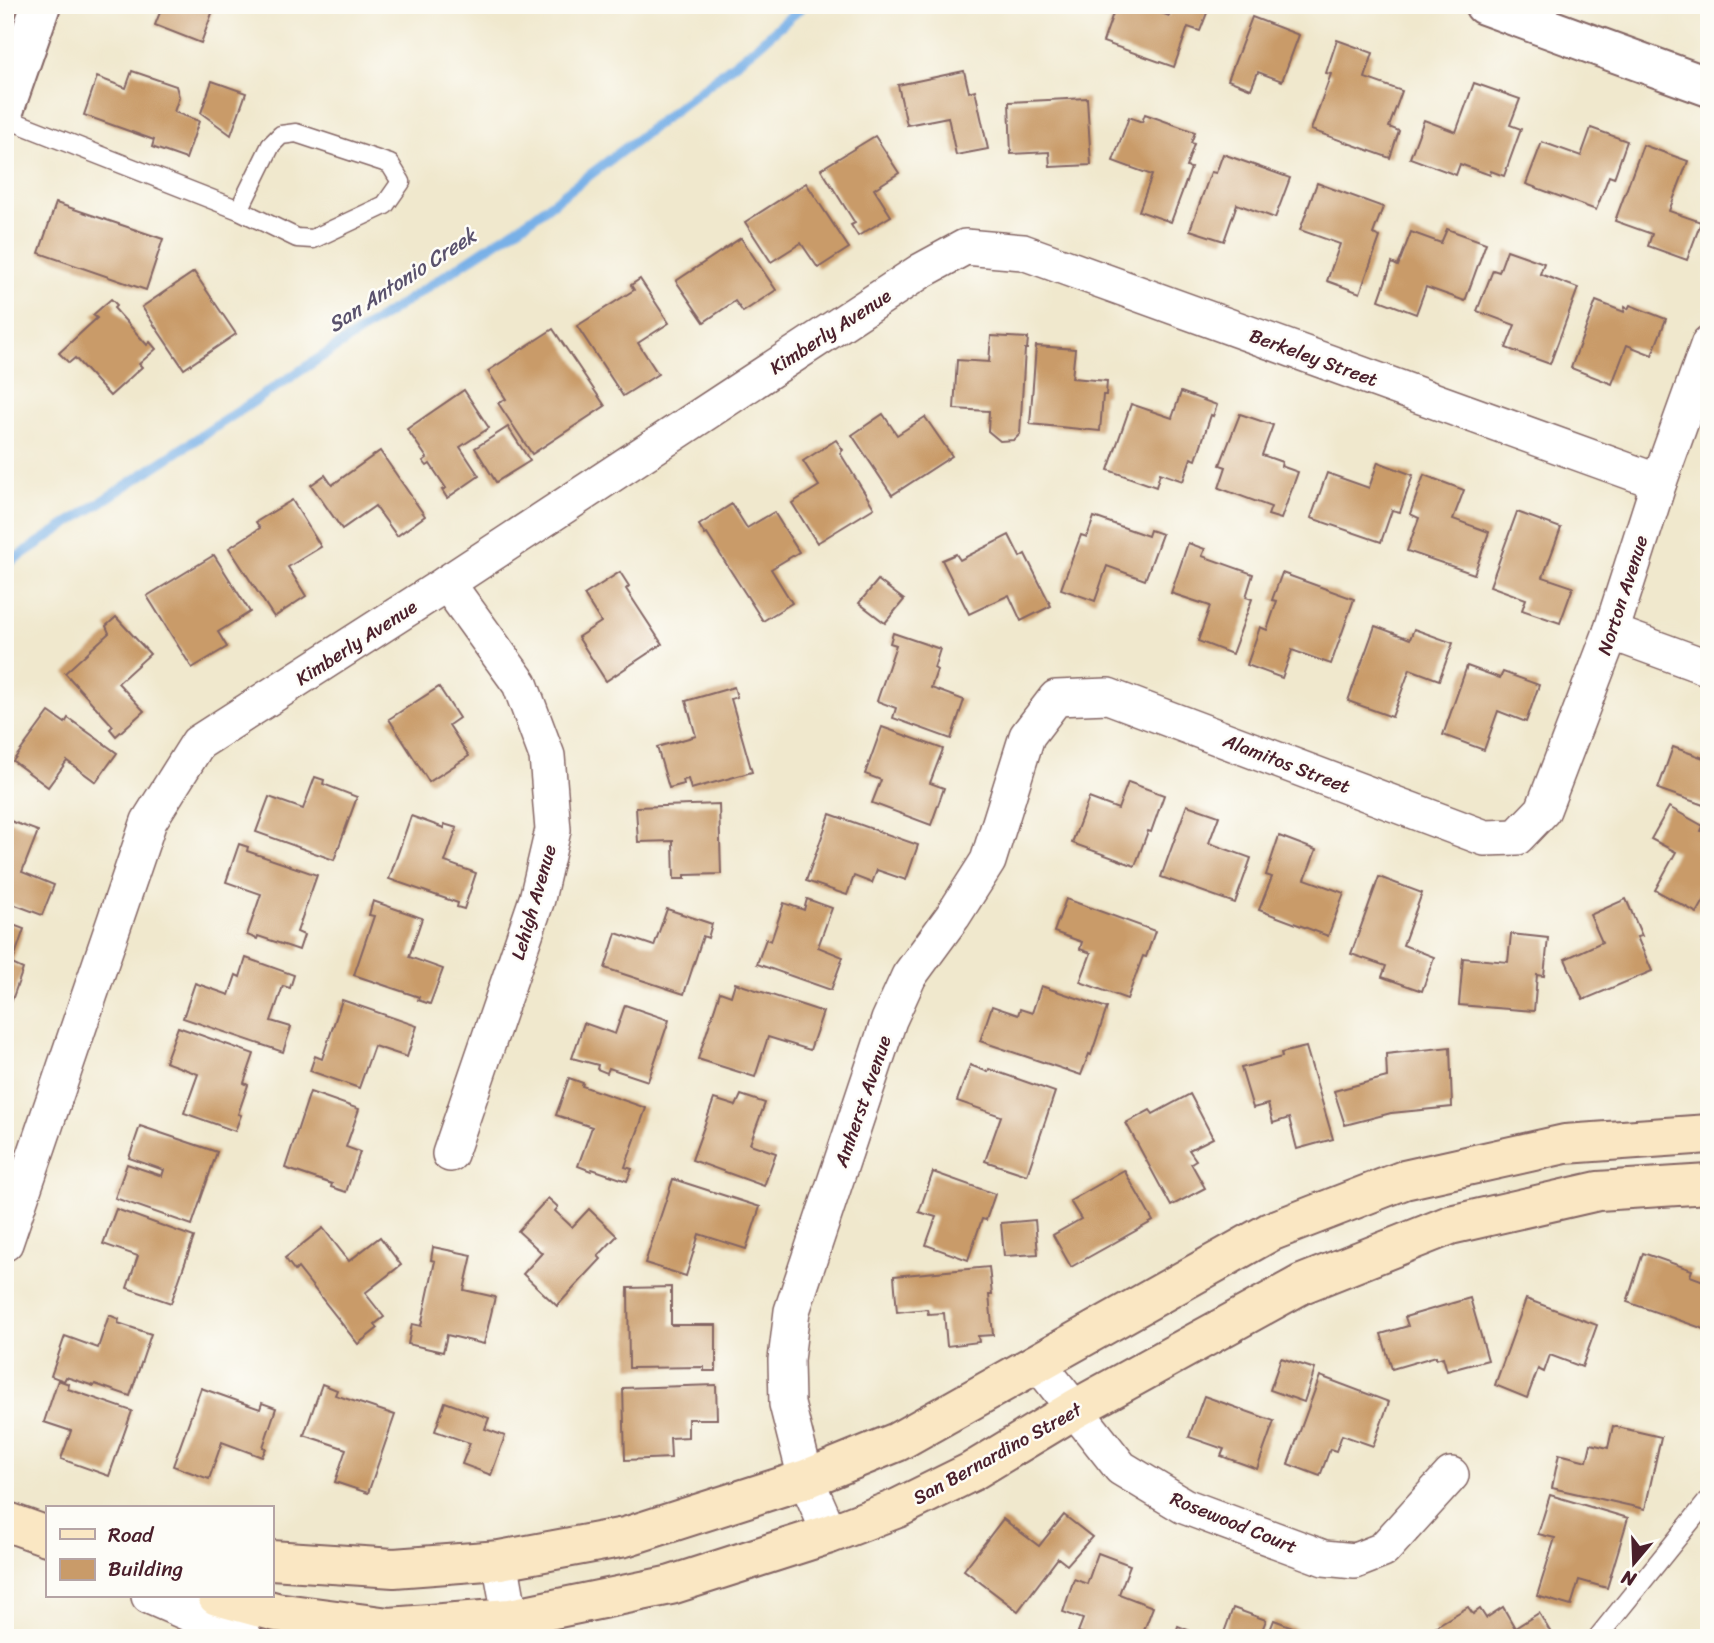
<svg xmlns="http://www.w3.org/2000/svg" width="1714" height="1643" font-family="Sriracha,sans-serif">
<style>
.lines{fill:none;stroke-linecap:round;stroke-linejoin:round}
.stream{stroke:#78b0e7;stroke-width:10}
.building{fill:#c99b69}
.service-casing{stroke:#846564;stroke-width:21}
.minor-casing{stroke:#846564;stroke-width:38}
.tertiary-casing{stroke:#846564;stroke-width:42}
.secondary-casing{stroke:#846564;stroke-width:42}
.service{stroke:#fff;stroke-width:18}
.minor{stroke:#fff;stroke-width:35}
.tertiary{stroke:#fff;stroke-width:38}
.secondary{stroke:#fae7c3;stroke-width:38}
.labels{text-anchor:middle;stroke-width:5;stroke-linejoin:round;paint-order:stroke}
.street-label{font-size:19px;fill:#4a1f2b;stroke:#fdfcf7}
.water-label{font-size:21px;font-style:italic;fill:#5a526d;stroke:#fdfcf7}
</style>
<rect width="100%" height="100%" fill="#fdfcf7"/>
<filter id="ink" filterUnits="userSpaceOnUse"><feTurbulence type="fractalNoise" baseFrequency=".0143" numOctaves="2"/><feDisplacementMap in="SourceGraphic" scale="14" xChannelSelector="R" yChannelSelector="G"/><feConvolveMatrix kernelMatrix="1 2 1 2 8 2 1 2 1" color-interpolation-filters="sRGB"/></filter>
<filter id="wash" filterUnits="userSpaceOnUse"><feTurbulence type="fractalNoise" baseFrequency=".00686" numOctaves="4" result="noise"/><feDisplacementMap in="SourceGraphic" scale="28" xChannelSelector="R" yChannelSelector="G"/><feGaussianBlur stdDeviation="1.57" result="paint"/><feColorMatrix in="noise" values="0 0 0 0 0 0 0 0 0 0 0 0 0 0 0 0 0 1.4 0 .05"/><feComposite in="paint" operator="in"/></filter>
<g filter="url(#wash)">
<rect width="100%" height="100%" fill="#f0e8cd"/>
<g class="lines">
<polyline class="stream" points="5,565 531,219 635,141 756,47 804,5"/>
</g>
<g id="blocks">
<g class="building">
<polygon points="163,5 215,5 201,43 155,25"/>
<polygon points="1116,5 1140,5 1169,16 1172,5 1210,5 1200,31 1188,27 1174,67 1103,42"/>
<polygon points="1252,17 1299,35 1282,81 1258,72 1251,89 1228,80"/>
<polygon points="1337,40 1373,53 1365,78 1402,91 1389,127 1399,131 1390,158 1311,130 1331,74 1326,73"/>
<polygon points="132,71 176,86 179,97 174,112 199,121 186,159 152,147 154,140 84,115 97,77 126,88"/>
<polygon points="964,71 969,92 975,90 988,149 956,155 948,117 907,125 898,85"/>
<polygon points="212,81 246,93 231,135 201,113"/>
<polygon points="1474,83 1520,99 1510,125 1521,129 1504,176 1491,171 1490,175 1460,164 1456,175 1410,158 1424,120 1456,132"/>
<polygon points="1087,98 1091,165 1050,167 1049,152 1011,154 1009,102"/>
<polygon points="1145,114 1195,132 1191,143 1194,144 1186,167 1191,168 1171,222 1139,211 1152,175 1113,161 1129,117 1142,122"/>
<polygon points="1591,128 1627,141 1614,178 1609,176 1596,210 1526,184 1542,142 1581,156"/>
<polygon points="875,136 899,173 874,189 891,216 858,236 851,225 855,223 821,169"/>
<polygon points="1643,145 1688,161 1669,211 1701,222 1687,260 1648,246 1652,234 1615,221"/>
<polygon points="1223,154 1290,178 1275,218 1237,204 1224,241 1190,230 1211,172 1216,173"/>
<polygon points="806,183 849,248 818,268 801,243 771,262 745,222"/>
<polygon points="1317,183 1383,207 1373,234 1380,237 1360,293 1327,281 1340,244 1300,230"/>
<polygon points="56,203 163,239 146,290 39,253"/>
<polygon points="1447,229 1486,243 1465,301 1426,287 1416,314 1379,300 1392,263 1398,266 1411,232 1441,243"/>
<polygon points="741,238 776,290 743,312 735,301 704,322 676,281"/>
<polygon points="1507,250 1544,263 1540,274 1578,288 1550,364 1506,348 1515,325 1477,311 1493,270 1499,272"/>
<polygon points="194,272 236,334 184,369 142,307"/>
<polygon points="640,279 669,323 638,343 658,374 623,396 577,326 634,290 631,285"/>
<polygon points="111,299 117,305 114,308 147,345 150,342 156,349 139,364 142,367 110,396 75,358 69,363 59,353 97,318 93,315"/>
<polygon points="1596,301 1624,312 1625,307 1628,309 1630,305 1666,319 1652,355 1627,345 1612,384 1571,368"/>
<polygon points="553,329 605,406 532,454 498,403 506,399 488,371"/>
<polygon points="991,336 1028,338 1027,349 1025,349 1020,434 1014,440 1000,441 988,431 989,411 954,409 957,360 989,362"/>
<polygon points="1036,346 1075,349 1072,378 1107,381 1106,395 1103,395 1100,431 1030,424"/>
<polygon points="464,390 489,428 460,447 479,476 447,498 442,490 446,488 430,464 427,466 423,461 427,458 407,429"/>
<polygon points="1181,392 1217,405 1213,416 1211,415 1196,460 1191,458 1183,481 1160,473 1156,487 1108,470 1131,404 1172,418"/>
<polygon points="883,414 897,435 925,417 952,456 892,495 852,435"/>
<polygon points="1240,414 1273,425 1262,455 1282,462 1281,466 1298,472 1281,519 1268,515 1271,507 1219,488 1226,467 1220,465"/>
<polygon points="508,427 530,461 496,482 475,448"/>
<polygon points="836,440 843,450 840,453 874,508 817,543 792,503 819,486 803,461"/>
<polygon points="380,451 425,516 397,536 375,506 342,529 311,485 325,475 332,485"/>
<polygon points="1378,462 1413,475 1400,512 1392,510 1381,542 1311,518 1327,473 1369,488"/>
<polygon points="1424,475 1464,490 1453,519 1489,532 1474,574 1407,551 1419,518 1410,514"/>
<polygon points="292,500 321,547 288,567 306,596 274,617 229,548 260,528 256,522"/>
<polygon points="732,504 747,528 774,512 799,552 771,569 792,603 763,621 707,534 705,535 699,525"/>
<polygon points="1517,512 1561,528 1543,577 1573,587 1560,623 1522,610 1526,599 1490,586"/>
<polygon points="1094,517 1148,536 1150,530 1162,534 1145,580 1107,566 1095,601 1061,589 1081,535 1087,537"/>
<polygon points="1009,535 1020,557 1025,554 1051,606 1021,621 1009,595 969,614 942,560 956,554 960,560"/>
<polygon points="1188,543 1205,549 1202,556 1253,574 1246,597 1252,599 1232,654 1198,641 1210,606 1171,593"/>
<polygon points="214,555 250,612 218,632 227,647 192,668 147,596"/>
<polygon points="620,572 629,586 626,589 662,644 606,681 578,637 601,622 584,595"/>
<polygon points="1282,573 1354,599 1331,664 1292,650 1282,678 1247,665 1260,627 1267,630 1277,601 1272,600"/>
<polygon points="878,580 904,600 885,623 859,603"/>
<polygon points="116,617 150,654 118,683 144,711 116,736 110,729 113,726 65,673 109,633 106,626"/>
<polygon points="1375,626 1410,639 1414,629 1453,643 1439,680 1410,669 1392,717 1348,701"/>
<polygon points="893,633 940,649 934,668 937,670 931,688 964,700 951,739 893,718 896,708 877,701 896,645 890,643"/>
<polygon points="1467,666 1500,678 1503,672 1539,685 1526,722 1498,711 1484,750 1443,735"/>
<polygon points="439,687 459,718 449,725 469,756 429,782 389,719"/>
<polygon points="734,687 737,697 731,699 752,772 691,789 688,779 683,780 684,784 669,788 657,747 696,736 686,701"/>
<polygon points="49,712 65,723 68,718 117,753 96,782 67,761 48,787 13,761"/>
<polygon points="882,727 943,749 930,783 944,788 931,825 872,803 881,780 865,774"/>
<polygon points="1673,747 1709,760 1709,807 1658,789"/>
<polygon points="315,777 324,780 323,784 357,797 334,860 256,832 269,797 303,809"/>
<polygon points="1128,782 1164,795 1151,832 1148,831 1135,866 1072,843 1089,798 1118,809"/>
<polygon points="719,804 721,874 685,875 685,879 674,879 673,841 638,842 636,807"/>
<polygon points="1187,805 1219,816 1209,843 1251,858 1235,903 1161,877"/>
<polygon points="1669,807 1703,826 1701,831 1709,835 1709,892 1697,913 1655,890 1676,852 1651,839"/>
<polygon points="830,814 918,845 906,880 877,870 872,883 854,876 847,895 806,881"/>
<polygon points="411,816 444,828 444,824 457,828 445,862 476,873 464,909 457,907 458,903 389,879"/>
<polygon points="5,819 38,831 22,872 54,885 42,915 5,901"/>
<polygon points="1279,836 1316,850 1305,879 1344,893 1328,936 1259,910 1272,877 1266,875"/>
<polygon points="239,844 248,847 247,851 317,875 297,932 304,935 299,950 258,936 257,939 247,935 261,894 226,882"/>
<polygon points="1379,877 1422,893 1403,945 1434,957 1422,991 1382,977 1386,966 1351,954"/>
<polygon points="807,899 832,908 818,947 843,957 831,990 757,964 766,939 771,941 784,903 804,910"/>
<polygon points="1066,899 1155,931 1146,957 1143,956 1127,999 1080,982 1091,953 1080,949 1082,942 1054,932"/>
<polygon points="1626,899 1642,936 1637,937 1652,971 1583,1000 1565,959 1602,942 1590,915"/>
<polygon points="373,901 422,918 409,957 443,969 430,1004 418,1000 419,997 354,975 374,916 369,915"/>
<polygon points="667,909 712,924 708,938 703,936 684,994 605,968 616,933 654,946"/>
<polygon points="5,922 24,929 12,964 23,969 11,1003 5,1002"/>
<polygon points="1511,934 1548,938 1544,976 1537,975 1534,1011 1459,1005 1463,958 1508,962"/>
<polygon points="246,958 294,975 290,988 283,986 271,1021 291,1027 283,1052 183,1018 195,983 229,995 236,975 240,977"/>
<polygon points="735,983 823,1012 810,1050 768,1037 755,1077 698,1059 720,992 731,996"/>
<polygon points="1041,986 1107,1008 1091,1055 1089,1054 1081,1075 980,1041 992,1006 1018,1015 1020,1009 1032,1013"/>
<polygon points="342,1000 417,1026 407,1057 374,1046 359,1088 310,1071 315,1056 322,1059"/>
<polygon points="625,1005 669,1020 648,1081 609,1068 607,1073 597,1069 598,1065 572,1058 584,1023 615,1034"/>
<polygon points="178,1027 254,1054 244,1083 248,1085 238,1114 241,1115 235,1131 184,1113 198,1074 165,1062"/>
<polygon points="1306,1047 1333,1139 1297,1149 1289,1118 1273,1123 1268,1104 1253,1108 1241,1068 1282,1057 1281,1053"/>
<polygon points="1450,1047 1452,1107 1391,1113 1345,1125 1334,1091 1387,1077 1386,1054"/>
<polygon points="970,1065 988,1072 989,1069 1055,1092 1027,1175 985,1161 1001,1116 957,1101"/>
<polygon points="569,1078 583,1083 582,1086 646,1108 625,1167 632,1169 627,1181 592,1169 591,1171 578,1166 592,1127 556,1115"/>
<polygon points="310,1092 359,1109 346,1147 360,1152 346,1192 331,1187 332,1184 285,1168"/>
<polygon points="1190,1094 1213,1138 1189,1150 1196,1160 1191,1163 1205,1188 1171,1206 1126,1123 1150,1110 1153,1114"/>
<polygon points="741,1095 765,1103 750,1144 776,1153 764,1186 692,1160 714,1099 736,1106"/>
<polygon points="140,1126 217,1152 192,1225 115,1198 127,1164 162,1176 164,1170 129,1158"/>
<polygon points="1124,1170 1153,1221 1071,1267 1053,1235 1081,1219 1070,1201"/>
<polygon points="933,1172 995,1194 986,1220 982,1219 968,1260 926,1245 936,1217 919,1212"/>
<polygon points="673,1179 760,1207 746,1249 699,1234 686,1276 645,1263"/>
<polygon points="548,1198 558,1207 555,1211 572,1227 589,1209 617,1236 598,1256 601,1259 557,1306 523,1274 542,1253 518,1231"/>
<polygon points="116,1209 194,1237 171,1303 127,1288 138,1256 103,1244"/>
<polygon points="1035,1220 1038,1254 1004,1256 1001,1223"/>
<polygon points="323,1228 349,1261 380,1237 401,1265 365,1293 384,1317 375,1324 378,1328 358,1344 298,1268 295,1271 285,1258"/>
<polygon points="433,1247 472,1255 464,1290 495,1297 484,1344 447,1335 443,1352 408,1344 412,1324 421,1326 435,1261 431,1260"/>
<polygon points="1643,1253 1692,1270 1690,1276 1709,1283 1709,1324 1707,1330 1627,1302"/>
<polygon points="989,1267 992,1295 989,1295 993,1335 978,1336 979,1342 947,1346 944,1313 928,1314 927,1309 897,1312 894,1276"/>
<polygon points="671,1287 671,1325 716,1325 716,1371 704,1371 704,1367 629,1368 628,1288"/>
<polygon points="1470,1298 1488,1360 1447,1371 1443,1357 1436,1359 1436,1356 1392,1369 1381,1334 1408,1326 1405,1317"/>
<polygon points="1526,1299 1597,1325 1582,1367 1550,1355 1544,1372 1538,1369 1527,1398 1495,1385"/>
<polygon points="109,1315 119,1319 118,1323 151,1334 130,1396 95,1384 94,1386 66,1377 64,1381 51,1376 65,1336 98,1348"/>
<polygon points="1281,1358 1315,1369 1304,1402 1270,1390"/>
<polygon points="1320,1376 1389,1402 1373,1446 1342,1435 1336,1451 1330,1449 1320,1476 1288,1464"/>
<polygon points="58,1380 69,1384 68,1389 132,1411 109,1476 61,1459 71,1431 44,1422"/>
<polygon points="322,1384 337,1390 335,1395 395,1415 368,1493 335,1482 346,1449 304,1435"/>
<polygon points="716,1385 717,1419 688,1419 688,1437 670,1438 671,1458 625,1460 623,1388"/>
<polygon points="201,1388 260,1409 262,1403 276,1408 263,1447 266,1448 262,1457 222,1442 209,1479 173,1466"/>
<polygon points="1204,1396 1274,1421 1257,1469 1221,1456 1224,1449 1189,1437"/>
<polygon points="445,1402 489,1418 485,1429 505,1436 491,1475 462,1464 470,1443 435,1431"/>
<polygon points="1613,1426 1661,1437 1645,1509 1552,1488 1559,1454 1587,1461 1591,1444 1608,1448"/>
<polygon points="1550,1495 1628,1518 1607,1588 1579,1580 1571,1606 1537,1596 1555,1538 1538,1534"/>
<polygon points="1064,1515 1092,1537 1067,1565 1058,1558 1018,1611 964,1570 1003,1519 1039,1546"/>
<polygon points="1098,1553 1130,1565 1119,1594 1153,1607 1141,1638 1094,1638 1078,1632 1083,1619 1063,1612 1074,1579 1087,1584"/>
<polygon points="1468,1607 1473,1614 1480,1609 1486,1618 1503,1607 1515,1628 1539,1613 1554,1638 1439,1638 1433,1628"/>
<polygon points="1233,1608 1266,1620 1259,1638 1222,1638"/>
<polygon points="1274,1620 1308,1633 1307,1638 1267,1638"/>
<polygon points="1178,1626 1207,1638 1174,1638"/>
</g>
</g>
</g>
<g filter="url(#ink)">
<use href="#blocks" fill-opacity="0" stroke="#846564" stroke-width="2"/>
<g class="lines">
<defs>
<g id="service">
<polyline points="5,118 239,210 297,238 313,239 385,205 401,182 390,164 296,133 281,135 271,145 239,210"/>
<polyline points="1597,1638 1709,1499"/>
</g>
<g id="minor">
<polyline points="447,583 520,684 547,756 553,830 537,899 450,1154"/>
<polyline points="1611,632 1709,668"/>
<polyline points="5,1243 149,821 198,743 447,583 921,271 965,247 1023,252 1659,482"/>
<polyline points="1038,1363 1121,1468 1184,1506 1324,1558 1355,1561 1383,1550 1451,1475"/>
<polyline points="830,1534 806,1479 787,1404 786,1360 792,1311 889,1020 909,976 953,916 988,861 1027,736 1056,698 1108,696 1485,838 1517,837 1543,810 1611,632 1659,482 1709,343"/>
<polyline points="500,1560 514,1638"/>
<polyline points="149,1596 245,1638"/>
</g>
<g id="tertiary">
<polyline points="1484,5 1709,87"/>
<polyline points="5,108 41,5"/>
</g>
<g id="secondary">
<polyline points="5,1521 47,1536"/>
<polyline points="271,1560 394,1568 500,1560 625,1537 806,1479 897,1442 1270,1232 1404,1180 1565,1144 1709,1134"/>
<polyline points="217,1596 276,1612 389,1627 510,1618 671,1585 830,1534 898,1508 971,1472 1075,1409 1302,1284 1450,1225 1598,1191 1709,1184"/>
</g>
</defs>
<use href="#service" class="service-casing"/>
<use href="#minor" class="minor-casing"/>
<use href="#tertiary" class="tertiary-casing"/>
<use href="#secondary" class="secondary-casing"/>
<use href="#service" class="service"/>
<use href="#minor" class="minor"/>
<use href="#tertiary" class="tertiary"/>
<use href="#secondary" class="secondary"/>
</g>
</g>
<g class="labels">
<g class="street-label">
<text transform="translate(830 331) rotate(-33)" y="7">Kimberly Avenue</text>
<text transform="translate(1314 357) rotate(20)" y="7">Berkeley Street</text>
<text transform="translate(1622 595) rotate(-72)" y="7">Norton Avenue</text>
<text transform="translate(356 642) rotate(-33)" y="7">Kimberly Avenue</text>
<text transform="translate(1287 763) rotate(21)" y="7">Alamitos Street</text>
<text transform="translate(533 902) rotate(-74)" y="7">Lehigh Avenue</text>
<text transform="translate(862 1101) rotate(-71)" y="7">Amherst Avenue</text>
<text transform="translate(997 1453) rotate(-29)" y="7">San Bernardino Street</text>
<text transform="translate(1234 1522) rotate(22)" y="7">Rosewood Court</text>
</g>
<g class="water-label">
<text transform="translate(402 280) rotate(-33)" y="7">San Antonio Creek</text>
</g>
</g>
<rect width="1714" height="1643" fill="none" stroke="#fdfcf7" stroke-width="28"/>
<rect x="46" y="1506" width="228" height="91" fill="#fdfcf7" stroke="#b5a4a5" stroke-width="2"/>
<rect x="60" y="1529" width="35" height="10" fill="#fae7c3" stroke="#b5a4a5" stroke-width="2"/>
<text x="108" y="1542" font-size="21" fill="#4a1f2b">Road</text>
<rect x="60" y="1559" width="35" height="21" fill="#c99b69" stroke="#b5a4a5" stroke-width="2"/>
<text x="108" y="1576" font-size="21" fill="#4a1f2b">Building</text>
<g transform="translate(1634 1563) rotate(199)" stroke="#fdfcf7" stroke-width="5" paint-order="stroke">
<path d="M0-5L12 26L0 18L-12 26Z" fill="#4a1f2b"/>
<text y="-10" font-size="19" font-weight="bold" text-anchor="middle" fill="#4a1f2b">N</text>
</g>
</svg>
